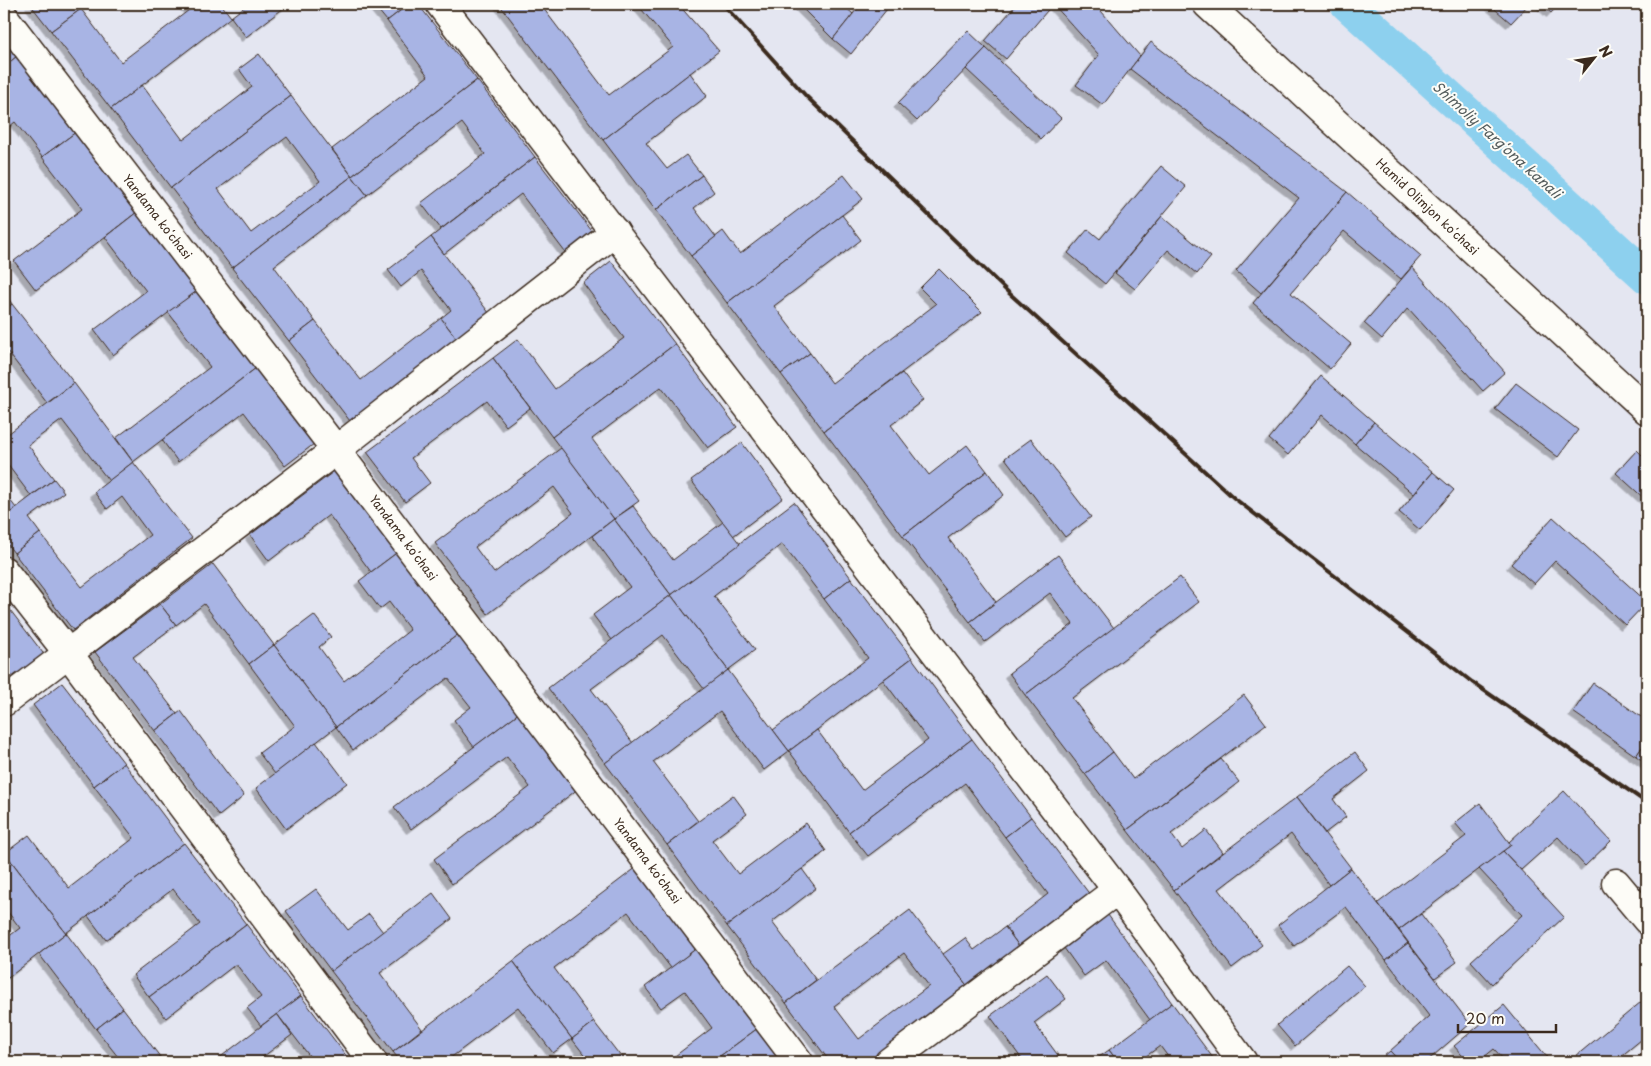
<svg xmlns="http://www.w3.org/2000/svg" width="1651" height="1066" font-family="'Playpen Sans',sans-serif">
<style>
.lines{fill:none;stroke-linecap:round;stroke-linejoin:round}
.canal{stroke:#8dd0ee;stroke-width:34}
.building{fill:#a8b4e4;stroke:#3b2a1e;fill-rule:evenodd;filter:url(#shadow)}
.minor-casing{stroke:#3b2a1e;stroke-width:31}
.tertiary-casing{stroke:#3b2a1e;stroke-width:31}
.minor{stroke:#fdfcf7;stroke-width:28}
.tertiary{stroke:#fdfcf7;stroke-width:28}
.rail{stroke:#3b2a1e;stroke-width:4}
.labels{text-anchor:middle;stroke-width:4;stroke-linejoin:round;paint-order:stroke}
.street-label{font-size:12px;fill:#3b2a1e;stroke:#fdfcf7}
.water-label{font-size:14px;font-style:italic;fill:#545c5c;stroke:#fdfcf7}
</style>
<defs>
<filter id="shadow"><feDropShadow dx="-4.5" dy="4.5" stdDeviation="0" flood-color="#0004"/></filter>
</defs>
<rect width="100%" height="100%" fill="#e4e6f1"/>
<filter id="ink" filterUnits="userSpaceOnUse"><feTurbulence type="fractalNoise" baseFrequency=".02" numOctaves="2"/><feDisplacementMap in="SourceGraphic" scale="10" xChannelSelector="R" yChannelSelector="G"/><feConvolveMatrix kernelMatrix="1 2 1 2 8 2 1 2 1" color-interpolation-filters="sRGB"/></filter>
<g filter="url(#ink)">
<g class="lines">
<polyline class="canal" points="1347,4 1647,277"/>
</g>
<g class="building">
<polygon points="30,4 77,4 81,9 51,31"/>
<polygon points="184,4 221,4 231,17 111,109 51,31 81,9 121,62 189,10"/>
<polygon points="248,4 289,4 246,37 231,17"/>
<polygon points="373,4 409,4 387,21"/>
<polygon points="409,4 418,4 477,80 352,176 332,149 428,76 387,21"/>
<polygon points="499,4 540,4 609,95 673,47 637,4 678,4 719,51 603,140"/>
<polygon points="798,4 842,4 853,14 833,39"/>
<polygon points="861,4 891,4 851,54 833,39"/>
<polygon points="1017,4 1095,4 1140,56 1103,105 1076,85 1099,55 1053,4 1006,59 985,41"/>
<polygon points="1489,4 1529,4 1511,23"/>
<polygon points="1541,4 1559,4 1551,13"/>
<polygon points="968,31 986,48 917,121 898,103"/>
<polygon points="4,39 17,56 4,67"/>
<polygon points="1151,42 1347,192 1261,293 1236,271 1299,198 1130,69"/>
<polygon points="986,48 1061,118 1041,139 966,69"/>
<polygon points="259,54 291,96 171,188 111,109 142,85 183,140 252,87 239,69"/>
<polygon points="17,56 76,132 42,157 15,122 4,131 4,67"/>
<polygon points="690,73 707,96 646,143 667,169 686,155 702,175 656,210 603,140"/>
<polygon points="477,80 535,157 441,229 421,203 485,154 462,123 367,195 352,176"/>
<path d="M291,96L352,176L232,268L171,188ZM287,137L320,181L251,233L218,189Z"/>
<polygon points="76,132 137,212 36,290 14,261 82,209 42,157"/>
<polygon points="535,157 595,235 568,256 521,194 444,254 431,237"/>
<polygon points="1161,166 1186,187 1105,284 1068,253 1088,229 1100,239"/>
<polygon points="702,175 714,192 694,208 716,237 691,256 656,210"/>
<polygon points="844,175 863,199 727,303 691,256 723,231 740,254"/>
<polygon points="352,176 367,195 274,266 315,321 289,341 232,268"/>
<polygon points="1347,192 1421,256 1401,279 1344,231 1291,293 1351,344 1330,369 1253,303"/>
<polygon points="137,212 197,291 113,355 94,330 146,291 105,237"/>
<polygon points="842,215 861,240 774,306 810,353 781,374 727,303"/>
<polygon points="1162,216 1211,257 1197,274 1168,250 1135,289 1115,273"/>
<polygon points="431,237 493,318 460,343 441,318 451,310 421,271 401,287 388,270"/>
<polygon points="611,261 675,344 552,437 493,358 518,339 555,389 624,338 583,283"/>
<polygon points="1412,267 1505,372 1483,391 1408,308 1382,339 1364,323"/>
<polygon points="939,269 982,312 824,431 781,374 810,353 832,383 936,304 920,288"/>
<polygon points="197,291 256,368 133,462 116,438 210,367 168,312"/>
<polygon points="4,292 12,304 4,311"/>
<polygon points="12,304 74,383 47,403 4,347 4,311"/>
<polygon points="441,318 460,343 353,425 289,341 315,321 361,380"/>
<polygon points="675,344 737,427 708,448 661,387 592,439 639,501 614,519 552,437"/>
<polygon points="493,358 530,408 506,426 487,401 411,458 430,483 405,502 367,452"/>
<polygon points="256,368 314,444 285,466 244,412 178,462 162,440"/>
<polygon points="902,373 923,400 891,425 929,475 967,445 987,471 903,536 824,431"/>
<polygon points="1321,376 1374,422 1355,444 1322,415 1288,455 1269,439"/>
<polygon points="74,383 133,462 109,481 62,420 28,445 54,479 31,496 4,460 4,437"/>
<polygon points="1516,383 1578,430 1558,457 1495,409"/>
<polygon points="1374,422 1433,472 1414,494 1355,444"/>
<polygon points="1031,439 1091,517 1065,537 1005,458"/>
<polygon points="742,443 783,498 733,536 691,480"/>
<path d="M561,448L614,519L488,614L435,543ZM554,487L573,513L494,573L475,547Z"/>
<polygon points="1637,450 1647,460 1647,501 1616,473"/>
<polygon points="133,462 192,538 73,630 14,553 40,533 82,587 150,535 122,497 107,509 94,492"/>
<polygon points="337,469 399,551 371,572 329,515 269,561 250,535"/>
<polygon points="987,471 1004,495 948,538 996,602 970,622 903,536"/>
<polygon points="1433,472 1454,490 1420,530 1399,512"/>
<polygon points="54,479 64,492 29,518 40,533 14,553 4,540 4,517"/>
<polygon points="4,492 16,508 4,517"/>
<polygon points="794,502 851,578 824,599 782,544 714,596 755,650 728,670 671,595"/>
<polygon points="633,506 673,560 723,522 740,544 671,595 614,519"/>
<polygon points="1553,517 1647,602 1625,625 1555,561 1534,584 1511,564"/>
<polygon points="614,519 671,595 612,640 593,615 630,587 592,536"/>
<polygon points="399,551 460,633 336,727 274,645 314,615 331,637 319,647 344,681 410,630 389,602 380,609 359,581"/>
<polygon points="1058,555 1114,628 1025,695 1009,673 1073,624 1050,593 985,642 970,622"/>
<polygon points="213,564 274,645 249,664 204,604 176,625 160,604"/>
<polygon points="1180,577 1199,602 1072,698 1113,752 1085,774 1025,695"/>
<polygon points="851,578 912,658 789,751 773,730 868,658 824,599"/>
<polygon points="671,595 728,670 704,689 663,635 591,689 633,743 605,763 548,688"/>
<polygon points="4,602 46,657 15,680 4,666"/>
<polygon points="160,604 176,625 133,657 177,714 155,731 95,652"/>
<polygon points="460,633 520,712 474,747 454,720 471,707 448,678 353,750 336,727"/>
<polygon points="274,645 336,727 275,774 259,753 295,726 249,664"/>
<polygon points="912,658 972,739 849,832 789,751 817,730 862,790 928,740 883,680"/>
<polygon points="728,670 789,751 764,770 720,711 653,762 698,821 667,845 605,763"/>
<polygon points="62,683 124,763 94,786 33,705"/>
<polygon points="1593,683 1647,721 1647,740 1636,756 1573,712"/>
<polygon points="1244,695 1266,724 1127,830 1085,774 1113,752 1133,779"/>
<polygon points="181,711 244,796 219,816 155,731"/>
<polygon points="520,712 578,789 452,884 434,859 530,787 507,757 411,829 394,807"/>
<polygon points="972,739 1031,817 1005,837 965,783 868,856 849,832"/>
<polygon points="1647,740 1647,764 1636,756"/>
<polygon points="316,742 347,783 286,829 256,788"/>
<polygon points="1355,752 1369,771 1333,799 1346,817 1325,833 1297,797"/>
<polygon points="1221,759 1239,782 1171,834 1182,849 1206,830 1223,852 1174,890 1127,830"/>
<polygon points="124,763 184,843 66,933 5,853 29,835 69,888 134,838 94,786"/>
<polygon points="1564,791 1611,841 1585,866 1558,837 1521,870 1503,851 1511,845 1509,842"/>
<polygon points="733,795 747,814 712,840 738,874 806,823 826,851 727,926 667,845"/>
<polygon points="1297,797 1351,868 1329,885 1291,834 1219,889 1262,945 1232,968 1174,890"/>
<polygon points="1480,803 1511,845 1399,930 1378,903 1466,836 1455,823"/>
<polygon points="1031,817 1091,896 1021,949 1005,927 1048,894 1005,837"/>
<polygon points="184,843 246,924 149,997 133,975 200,924 173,889 106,940 88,916"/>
<polygon points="1503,851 1564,917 1492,984 1471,961 1522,915 1479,869"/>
<polygon points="5,853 66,933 4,981 4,940 20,928 4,907 4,854"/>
<polygon points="637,867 697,948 671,968 628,912 554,968 594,1022 572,1039 513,961"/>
<polygon points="1351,868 1408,943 1386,960 1346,907 1294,946 1278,925"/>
<polygon points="802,869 816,888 772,922 816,980 786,1003 727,926"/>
<polygon points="316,889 348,930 369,914 383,932 331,971 286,911"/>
<polygon points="433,893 452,919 380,973 422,1029 393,1052 331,971"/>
<path d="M910,910L972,992L879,1062H830L786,1003ZM904,953L929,986L859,1039L834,1006Z"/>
<polygon points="1421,914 1457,962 1435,978 1399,930"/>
<polygon points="1108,915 1172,1003 1150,1020 1106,960 1084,976 1064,948"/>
<polygon points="246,924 301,996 261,1026 247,1008 261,997 236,964 166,1018 149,997"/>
<polygon points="1005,927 1021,949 969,988 943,954 965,938 974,950"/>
<polygon points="66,933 123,1008 96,1029 39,954"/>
<polygon points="1408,943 1470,1024 1426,1062 1400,1062 1390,1051 1429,1016 1386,960"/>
<polygon points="697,948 758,1028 712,1062 667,1062 712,1028 685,991 661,1008 645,987"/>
<polygon points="513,961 572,1039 553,1053 518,1007 449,1059 452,1062 401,1062 393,1052"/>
<polygon points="1347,966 1365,986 1295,1046 1277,1025"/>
<polygon points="1047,974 1066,999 1034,1023 1063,1062 1024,1062 990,1016"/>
<polygon points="301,996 351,1062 314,1062 277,1014"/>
<polygon points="1647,997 1647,1035 1614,1062 1581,1062 1576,1056"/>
<polygon points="1172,1003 1216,1062 1172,1062 1160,1046 1138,1062 1118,1062 1109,1050"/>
<polygon points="1504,1005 1551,1062 1506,1062 1494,1049 1478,1062 1468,1062 1454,1046"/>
<polygon points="123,1008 164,1062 122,1062 96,1029"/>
<polygon points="277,1014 292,1035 256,1062 214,1062"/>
<polygon points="594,1022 625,1062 590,1062 572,1039"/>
<polygon points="758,1028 784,1062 712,1062"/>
<polygon points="1109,1050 1118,1062 1092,1062"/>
<polygon points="1390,1051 1400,1062 1377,1062"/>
</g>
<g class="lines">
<defs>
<g id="minor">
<polyline points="1207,4 1647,410"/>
<polyline points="4,17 336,450 799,1062"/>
<polyline points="4,571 68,653 373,1062"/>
<polyline points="4,702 336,450 615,232"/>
<polyline points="1616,883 1647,920"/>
<polyline points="889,1062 1117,890"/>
</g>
<polyline id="tertiary" points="440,4 1117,890 1243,1062"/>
</defs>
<use href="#minor" class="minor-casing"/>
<use href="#tertiary" class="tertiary-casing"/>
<use href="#minor" class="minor"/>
<use href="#tertiary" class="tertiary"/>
<polyline class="rail" points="723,4 806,96 1009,293 1234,498 1472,682 1647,803"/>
</g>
</g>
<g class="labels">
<g class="street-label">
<text transform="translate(1427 207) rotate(43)" y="4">Hamid Olimjon koʻchasi</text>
<text transform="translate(157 217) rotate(52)" y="4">Yandama koʻchasi</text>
<text transform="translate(403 538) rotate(53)" y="4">Yandama koʻchasi</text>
<text transform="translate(647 861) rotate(53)" y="4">Yandama koʻchasi</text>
</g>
<g class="water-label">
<text transform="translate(1497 140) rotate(42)" y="5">Shimoliy Fargʻona kanali</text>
</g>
</g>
<rect width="1651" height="1066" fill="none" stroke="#fdfcf7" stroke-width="20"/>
<rect x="10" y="10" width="1631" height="1046" fill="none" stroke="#3b2a1e" stroke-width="2" filter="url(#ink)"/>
<g transform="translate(1594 58) rotate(60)" stroke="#fdfcf7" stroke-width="4" paint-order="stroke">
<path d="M0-4L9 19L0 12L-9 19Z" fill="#3b2a1e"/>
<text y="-8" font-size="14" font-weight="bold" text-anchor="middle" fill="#3b2a1e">N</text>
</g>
<path d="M1458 1024v8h98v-8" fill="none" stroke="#3b2a1e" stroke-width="2.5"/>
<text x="1466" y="1024" font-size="15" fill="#3b2a1e" stroke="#fdfcf7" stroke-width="4" paint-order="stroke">20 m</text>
</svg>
